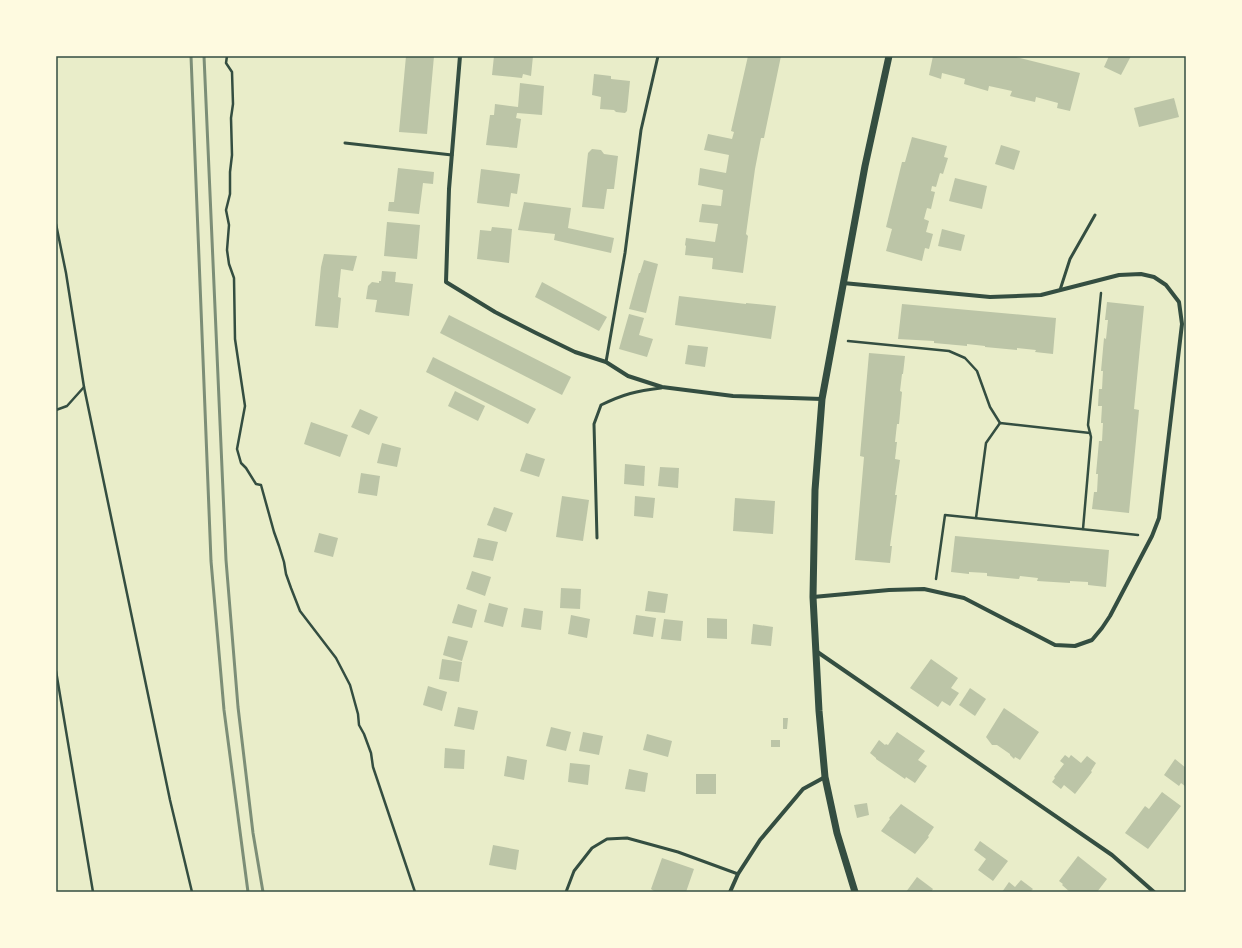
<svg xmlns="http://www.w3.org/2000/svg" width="1242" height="948" font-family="'Source Serif 4',serif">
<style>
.building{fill:#bcc5a7}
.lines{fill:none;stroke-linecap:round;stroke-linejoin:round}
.path{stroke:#344e41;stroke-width:2.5}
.service{stroke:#344e41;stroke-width:3}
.minor{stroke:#344e41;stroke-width:4}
.tertiary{stroke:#344e41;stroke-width:7}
.rail{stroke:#7c8e77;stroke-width:3}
.neatline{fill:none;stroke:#344e41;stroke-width:1.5}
</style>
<rect width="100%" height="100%" fill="#e9edc9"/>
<g class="building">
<polygon points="406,56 434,56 427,134 399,132"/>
<polygon points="494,56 533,56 531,76 523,74 522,78 492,75"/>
<polygon points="748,56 781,56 766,128 764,138 761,138 755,169 746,234 748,236 743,273 712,269 713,258 685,255 686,246 685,245 686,238 715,242 718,224 699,222 702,204 721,206 723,190 698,185 700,168 726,173 729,155 704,150 708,134 732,139 734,132 731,131"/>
<polygon points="933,56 1012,56 1080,73 1070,111 1057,108 1058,103 1036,97 1035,102 1010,96 1012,91 989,86 988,91 964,84 965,79 942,73 941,79 929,75"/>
<polygon points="1109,56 1131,56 1121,75 1104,67"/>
<polygon points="594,74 611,76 611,79 630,81 627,111 625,113 616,112 614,110 600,109 601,97 592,95"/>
<polygon points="520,83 544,86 542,115 517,113 516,118 521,119 517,148 486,145 490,115 494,115 495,104 518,107"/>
<polygon points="1174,98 1179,117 1139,127 1134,108"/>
<polygon points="912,137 947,146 944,157 948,158 943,174 940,173 936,187 932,186 931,191 935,192 931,209 927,208 924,219 929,221 926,232 933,234 929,249 925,248 922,261 886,251 892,229 886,227 902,162 905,162"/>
<polygon points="1001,145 1020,151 1014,170 995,164"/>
<polygon points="592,149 601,150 604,154 618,156 614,189 607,189 604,209 582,207 588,153"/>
<polygon points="398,168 434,172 433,184 423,183 419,214 388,211 389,202 394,202"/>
<polygon points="481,169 520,174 517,194 511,193 509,207 477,203"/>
<polygon points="955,178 987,186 982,209 949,201"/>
<polygon points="524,202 571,208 568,228 614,238 611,253 554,240 555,234 518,230"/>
<polygon points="387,222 420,225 417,259 384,256"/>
<polygon points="492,227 512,229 509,263 477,259 480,230 491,231"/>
<polygon points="942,229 965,235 961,251 938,246"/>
<polygon points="324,254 357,256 353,271 341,269 338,297 341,298 338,328 315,326 321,267"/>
<polygon points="644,260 658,264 646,313 629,309 639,273 640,273"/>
<polygon points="382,271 396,272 395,282 413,284 409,316 375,312 377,300 366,299 368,286 372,282 379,283 379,281 381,281"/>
<polygon points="542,282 607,317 599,331 535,297"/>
<polygon points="679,296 746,304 746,303 776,306 771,339 675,325"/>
<polygon points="1107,302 1144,306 1134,409 1139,410 1129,513 1092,509 1094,492 1097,492 1098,474 1096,474 1099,441 1102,441 1103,423 1101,423 1102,406 1098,406 1099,389 1102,389 1103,371 1101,371 1104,338 1106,339 1108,320 1105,320"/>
<polygon points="902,304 1056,318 1053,354 1035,352 1036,350 1017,348 1017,350 985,347 985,346 967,344 967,346 934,343 934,341 898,339"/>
<polygon points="629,314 644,318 639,335 653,339 647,357 619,349"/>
<polygon points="449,315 571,377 562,395 440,333"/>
<polygon points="688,345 708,347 705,367 685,364"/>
<polygon points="869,353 905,356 903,374 902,374 900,391 902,392 899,424 897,424 895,442 897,442 895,459 900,460 895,495 897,495 890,546 892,546 890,563 855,560 864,457 860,456"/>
<polygon points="433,357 536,409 528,424 426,372"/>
<polygon points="455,391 485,406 478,421 448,406"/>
<polygon points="360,409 378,417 369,435 351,427"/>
<polygon points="311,422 348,435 340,457 304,444"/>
<polygon points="382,443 401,448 397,467 377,463"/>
<polygon points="526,453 545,459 539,477 520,471"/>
<polygon points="625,464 645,466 644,486 624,484"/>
<polygon points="660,467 679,468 678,488 658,486"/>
<polygon points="361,473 380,476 377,496 358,493"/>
<polygon points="562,496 589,500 583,541 556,537"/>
<polygon points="635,496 655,498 653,518 634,516"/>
<polygon points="735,498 775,501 773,534 733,531"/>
<polygon points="494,507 513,513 506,532 487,525"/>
<polygon points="319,533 338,538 333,557 314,552"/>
<polygon points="955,536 1109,550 1106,587 1088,585 1088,582 1070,581 1070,583 1037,581 1038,578 1020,576 1019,579 987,576 987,573 969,572 969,574 951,572"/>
<polygon points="478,538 498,542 493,561 473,557"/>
<polygon points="472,571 491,577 485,596 466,589"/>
<polygon points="561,588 581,589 580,609 560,608"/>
<polygon points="648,591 668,594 665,613 645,611"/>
<polygon points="489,603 508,608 503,627 484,622"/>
<polygon points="458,604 477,610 472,628 452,623"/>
<polygon points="524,608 543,611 541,630 521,627"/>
<polygon points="571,615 590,619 587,638 568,634"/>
<polygon points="636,615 656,618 653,637 633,634"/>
<polygon points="707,618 727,619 727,639 707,638"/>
<polygon points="664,619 683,621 681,641 661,639"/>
<polygon points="753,624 773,627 771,646 751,644"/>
<polygon points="448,636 468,641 462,661 443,655"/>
<polygon points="442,659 462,662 459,682 439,679"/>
<polygon points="931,659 958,678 951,688 959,693 950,706 942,701 938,707 910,688"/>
<polygon points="428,686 447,692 442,711 423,705"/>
<polygon points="970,688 986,699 975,716 959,705"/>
<polygon points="458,707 478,711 474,730 454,726"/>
<polygon points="1004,708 1039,732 1020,760 1015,757 1014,759 1010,755 1010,754 997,745 992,745 986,737"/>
<polygon points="783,718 788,718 787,729 783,729"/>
<polygon points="551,727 571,732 566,751 546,746"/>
<polygon points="583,732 603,736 599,755 579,751"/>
<polygon points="897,732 925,751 918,760 927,766 915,783 906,777 905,779 876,759 876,758 870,753 879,740 885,745 886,744 888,745"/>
<polygon points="647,734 672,741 668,757 643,750"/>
<rect x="771" y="740" width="9" height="7"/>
<polygon points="445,748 465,750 464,769 444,768"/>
<polygon points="1065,755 1069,758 1071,755 1081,763 1087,756 1096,763 1091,771 1092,772 1075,794 1064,785 1061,789 1052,782 1055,778 1054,777 1064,764 1060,761"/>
<polygon points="507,756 527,760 524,780 504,776"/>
<polygon points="1175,759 1186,768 1186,787 1181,783 1179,786 1164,775"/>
<polygon points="570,763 590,765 588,785 568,782"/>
<polygon points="629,769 648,773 645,792 625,789"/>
<rect x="696" y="774" width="20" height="20"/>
<polygon points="1162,792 1181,806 1148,849 1125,833 1145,806 1149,809"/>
<polygon points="867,803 869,815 857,818 854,805"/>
<polygon points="901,804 934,827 928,836 929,837 915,854 881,831 890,819 889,818"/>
<polygon points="980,841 1008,861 993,881 978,870 986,859 974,850"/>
<polygon points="493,845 519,850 516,870 489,865"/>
<polygon points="1078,856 1107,879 1097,892 1070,892 1062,885 1063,884 1059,881"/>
<polygon points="662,858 694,869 686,892 654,892 654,891 651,889"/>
<polygon points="917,877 933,889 931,892 906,892"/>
<polygon points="1021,880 1033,889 1030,892 1002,892 1009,882 1015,887"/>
</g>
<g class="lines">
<g class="path">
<polyline points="227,56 226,63 232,72 233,104 231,118 232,155 230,172 230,194 226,210 229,225 227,250 229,264 234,278 235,339 245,406 237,449 241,463 246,468 256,484 261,485 274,532 279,546 284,562 286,574 291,588 300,611 336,658 350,685 358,714 359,725 364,734 371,753 373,767 415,892"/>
<polyline points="56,224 66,273 84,387 170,800 192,892"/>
<polyline points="848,341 949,351 965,358 977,371 990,407 1000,423"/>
<polyline points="56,410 67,406 84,387"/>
<polyline points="976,518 986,443 1000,423 1090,433"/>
<polyline points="1083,529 1091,437 1088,425 1101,293"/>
<polyline points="936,579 945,515 1138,535"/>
<polyline points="56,671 93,892"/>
</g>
<g class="service">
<polyline points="345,143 452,155"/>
<polyline points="1060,290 1070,259 1095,215"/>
<polyline points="606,362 625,253 641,130 658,56"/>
<path d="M597,538L594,424L601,405C624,394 636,391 661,388"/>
<polyline points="566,892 574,871 592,848 607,839 627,838 678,852 738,874"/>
</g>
<g class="minor">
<polyline points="460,56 449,189 446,282 495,312 536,333 575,352 606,362 628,376 662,387 733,396 822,399"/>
<polyline points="813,597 889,590 924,589 964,598 1055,645 1075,646 1092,640 1102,628 1110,616 1152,536 1159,518 1182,324 1179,302 1166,285 1154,277 1141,274 1119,275 1041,295 990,297 843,283"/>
<polyline points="816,651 1112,855 1154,892"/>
<polyline points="730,892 738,874 760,840 803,789 825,777"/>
</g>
<polyline class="tertiary" points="855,892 837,833 825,777 819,711 813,597 815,490 822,399 865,166 889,56"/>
<g class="rail">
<polyline points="191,56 211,561 224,710 248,892"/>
<polyline points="204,56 226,560 238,707 253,833 263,892"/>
</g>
</g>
<rect width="1242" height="948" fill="none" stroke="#fefae0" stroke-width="114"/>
<rect x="57" y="57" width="1128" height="834" class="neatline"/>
</svg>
